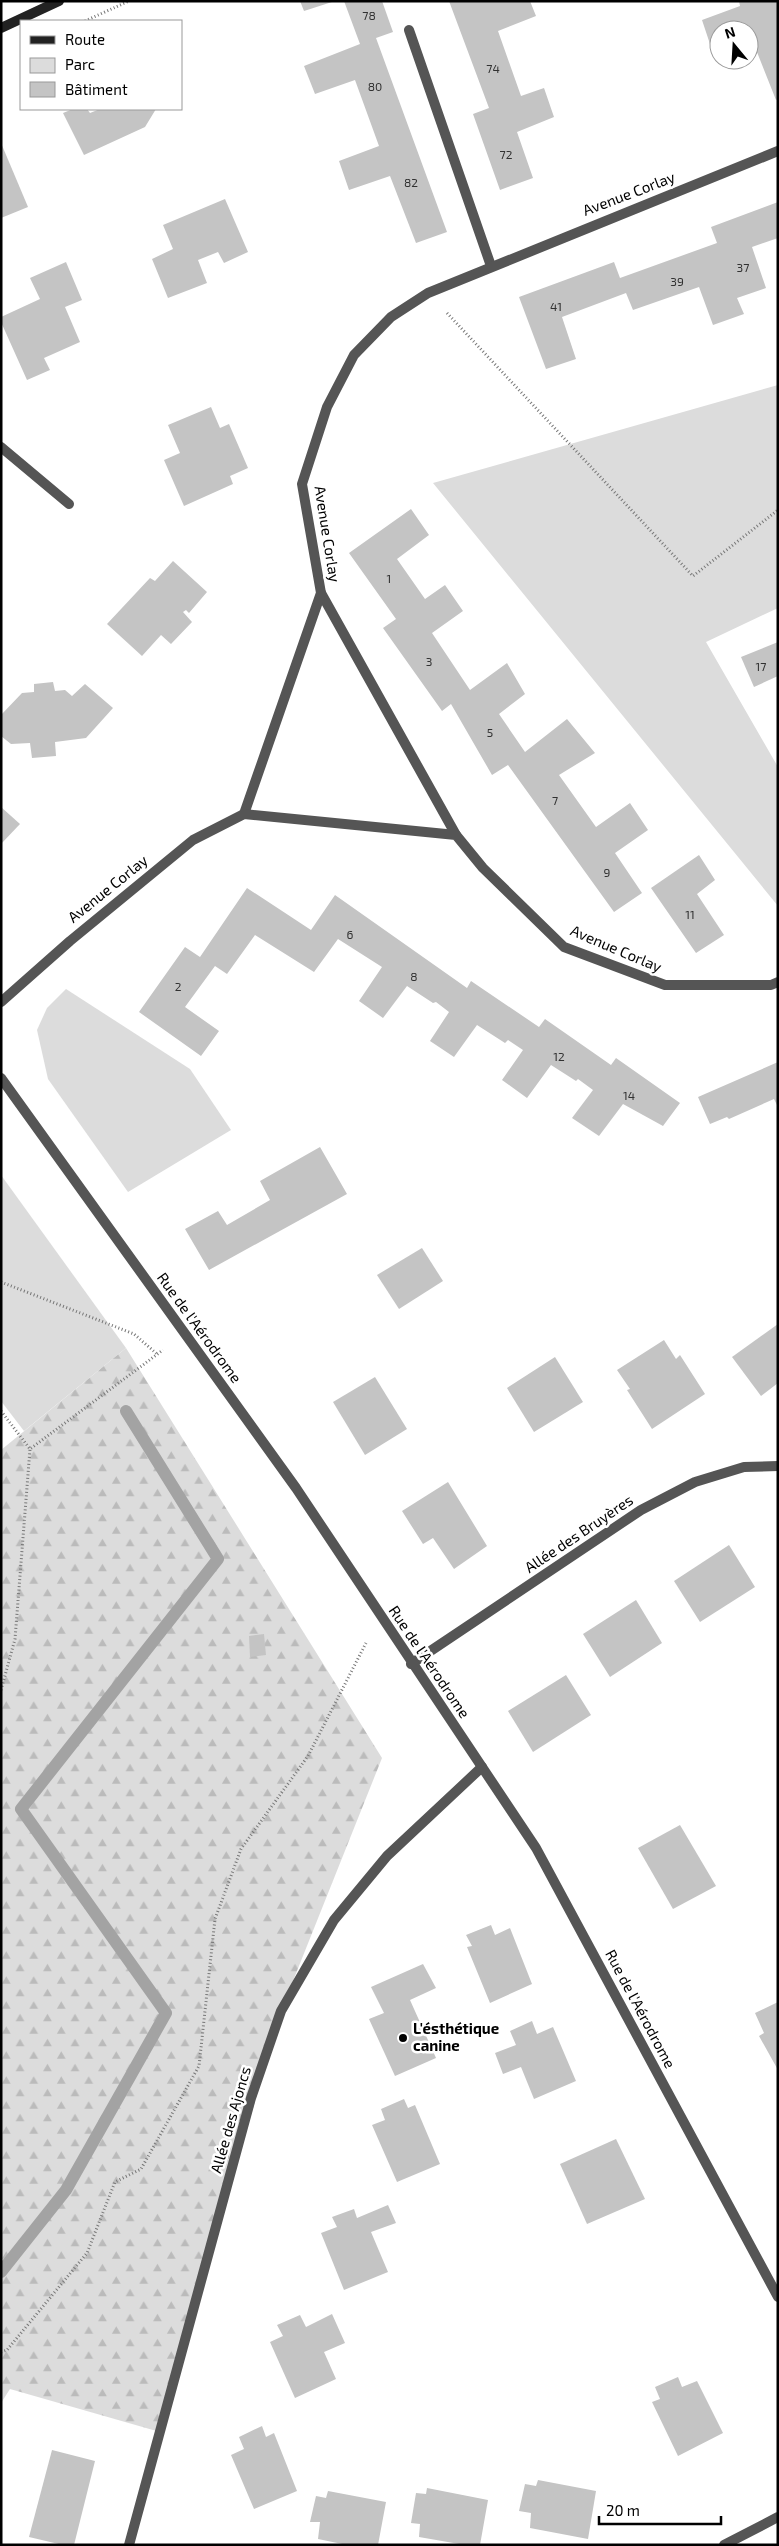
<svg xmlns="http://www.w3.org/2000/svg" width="779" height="2546" font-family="'Exo 2',sans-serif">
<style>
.green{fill:#dcdcdc}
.forest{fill:url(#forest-firs)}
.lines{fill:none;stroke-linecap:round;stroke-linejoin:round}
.stream{stroke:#a3a3a3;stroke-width:12}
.building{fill:#c4c4c4}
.path{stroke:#777;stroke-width:3;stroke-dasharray:1 2.5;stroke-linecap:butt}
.minor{stroke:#555;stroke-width:10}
.tertiary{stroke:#555;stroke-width:10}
.secondary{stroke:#222;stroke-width:10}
.poi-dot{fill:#000;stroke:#fff;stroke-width:2}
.labels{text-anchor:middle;stroke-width:5;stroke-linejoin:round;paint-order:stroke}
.number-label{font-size:12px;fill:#313131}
.street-label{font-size:15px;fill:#000;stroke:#fff}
.poi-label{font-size:15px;font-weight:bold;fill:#000;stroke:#fff;text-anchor:start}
</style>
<defs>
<pattern id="forest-firs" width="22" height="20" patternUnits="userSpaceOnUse" patternTransform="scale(1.25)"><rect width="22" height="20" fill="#dcdcdc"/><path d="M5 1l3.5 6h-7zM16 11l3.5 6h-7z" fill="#bbb"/></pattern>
</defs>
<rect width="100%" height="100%" fill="#fff"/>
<g class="green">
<polygon points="778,385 778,608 706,642 778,767 778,906 433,483"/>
<polygon points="66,989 190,1069 231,1130 128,1192 48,1079 37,1030 47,1008"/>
<polygon points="1,1175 126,1348 24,1431 1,1401"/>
</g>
<polygon class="forest" points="126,1348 382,1758 281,2011 160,2432 10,2389 1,2403 1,1450"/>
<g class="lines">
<polyline class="stream" points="1,2272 66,2190 166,2013 21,1809 218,1559 126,1411"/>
</g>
<g class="building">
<polygon points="300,1 332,1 332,2 304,11"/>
<polygon points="344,1 382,1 393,32 376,38 447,232 416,243 390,176 349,190 339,161 379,146 355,80 315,94 304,66 360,44"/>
<polygon points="449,1 530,1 536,16 498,31 521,96 544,88 554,117 517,132 533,178 500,190 473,114 489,108"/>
<polygon points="739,1 777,1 778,99 776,100 751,37 749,38 749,30 719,30 719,47 712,50 702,20 740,6"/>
<polygon points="73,109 87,109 90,113 100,109 156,109 145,127 84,155 63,113"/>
<polygon points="1,143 28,207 1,218"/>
<polygon points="225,199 248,252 224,263 218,252 198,260 207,283 168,298 152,259 173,249 163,225"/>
<polygon points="778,202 778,238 752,247 766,288 737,298 744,314 713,325 699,287 633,310 626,293 562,317 576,359 546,369 519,297 614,262 620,278 717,243 711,227"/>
<polygon points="66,262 82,300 65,307 80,342 44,358 50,370 27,380 1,322 1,317 40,299 30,278"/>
<polygon points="211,407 220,428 229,424 248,468 230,476 233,484 184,506 164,460 180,453 168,425"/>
<polygon points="411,509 429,535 397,559 425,599 445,585 463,611 432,633 470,690 507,663 525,694 499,714 525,752 567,719 595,753 559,775 596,827 630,803 648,830 615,853 642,893 614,912 508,765 492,775 451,704 442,711 383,628 396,619 349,553"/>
<polygon points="173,561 207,592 189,613 186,610 183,612 192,622 171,644 161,635 142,656 107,624 150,578 155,581"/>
<polygon points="778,642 778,676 754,687 741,657"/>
<polygon points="53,682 55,691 65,690 72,696 85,684 113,708 86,738 55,742 56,756 32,758 30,743 11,744 1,736 1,715 22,693 34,692 34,684"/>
<polygon points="1,807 20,824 1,844"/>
<polygon points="699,855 715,880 697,894 724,935 696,953 651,888"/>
<polygon points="247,888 311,930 335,895 467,988 471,981 539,1027 545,1019 611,1065 616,1058 680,1103 663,1126 623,1104 599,1136 572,1118 593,1090 578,1079 576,1081 551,1065 527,1098 502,1080 523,1050 508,1040 505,1043 477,1025 454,1057 430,1041 449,1012 436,1002 433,1003 407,986 383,1018 359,1001 382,967 338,939 314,972 255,935 227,974 215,966 185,1007 219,1031 201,1056 139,1012 185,947 200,957"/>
<polygon points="778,1062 778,1107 774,1099 729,1119 727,1117 710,1124 698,1097"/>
<polygon points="320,1147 347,1194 209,1270 185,1229 218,1211 227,1225 270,1200 260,1181"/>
<polygon points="422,1248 443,1281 399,1309 377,1275"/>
<polygon points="778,1324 778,1383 761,1396 732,1357"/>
<polygon points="664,1340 676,1359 680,1355 705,1394 652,1429 627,1390 630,1389 617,1370"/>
<polygon points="555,1357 583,1402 534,1432 507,1388"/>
<polygon points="375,1377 407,1429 365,1455 333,1402"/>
<polygon points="448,1482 487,1546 454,1569 433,1538 423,1544 402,1511"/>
<polygon points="729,1545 755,1587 700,1622 674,1581"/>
<polygon points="636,1600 662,1643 610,1677 583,1634"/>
<polygon points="264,1634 266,1655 250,1657 249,1636"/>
<polygon points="566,1675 591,1715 533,1752 508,1711"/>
<polygon points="680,1825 716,1886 673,1909 638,1848"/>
<polygon points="491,1925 495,1935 510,1928 532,1984 490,2003 467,1947 472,1946 466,1935"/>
<polygon points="423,1964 436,1988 410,2000 436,2058 395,2076 369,2019 384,2013 371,1987"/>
<polygon points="778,2002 778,2070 759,2036 764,2033 755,2013"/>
<polygon points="532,2021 537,2034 553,2027 576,2081 534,2099 521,2067 503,2074 495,2053 516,2045 510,2031"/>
<polygon points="404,2099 408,2108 415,2105 440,2164 397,2182 372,2125 385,2120 381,2109"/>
<polygon points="616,2139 645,2199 587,2224 560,2164"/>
<polygon points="388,2205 396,2223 371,2232 388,2272 344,2290 321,2233 337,2227 332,2217 354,2209 357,2218"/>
<polygon points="332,2314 345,2343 324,2352 336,2379 295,2398 270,2342 283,2336 277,2325 300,2315 306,2327"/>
<polygon points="678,2377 682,2387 697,2381 723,2433 678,2456 652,2402 660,2399 655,2387"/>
<polygon points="262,2426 266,2437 274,2433 297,2491 254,2509 231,2455 244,2449 239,2437"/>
<polygon points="52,2450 95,2461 74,2545 63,2545 29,2537"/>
<polygon points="538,2480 596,2491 588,2539 530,2528 531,2513 519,2511 525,2484 536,2486"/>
<polygon points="427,2488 488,2500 480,2545 465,2545 419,2537 420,2524 411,2523 416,2493 426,2494"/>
<polygon points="328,2491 386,2502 378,2545 347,2545 318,2539 320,2522 310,2522 316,2496 326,2498"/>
</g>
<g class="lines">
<g class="path">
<polyline points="85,21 129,1"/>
<polyline points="447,313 693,576 778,510"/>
<polyline points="1,1282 134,1334 157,1354"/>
<polyline points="1,1411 30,1449 163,1350"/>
<polyline points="1,1690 15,1639 30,1449"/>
<polyline points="1,2352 7,2350 87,2253 115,2182 141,2169 199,2066 215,1919 241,1849 308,1756 366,1643"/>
</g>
<g class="minor">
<polyline points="409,30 491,266"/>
<polyline points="1,447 69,504"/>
<polyline points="321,593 456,835"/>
<polyline points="244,814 321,593 302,484 327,407 354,355 391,317 428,293 778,151"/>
<polyline points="1,1002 70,941 193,840 244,814 456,835 483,868 564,947 665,985 771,985 778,982"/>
<polyline points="411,1664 641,1510 695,1482 744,1467 778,1466"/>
<polyline points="129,2545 251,2098 281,2011 334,1920 387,1856 482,1767"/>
<polyline points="724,2545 778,2517"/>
</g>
<polyline class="tertiary" points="1,1078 296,1488 536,1848 778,2297"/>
<polyline class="secondary" points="1,28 59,1"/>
</g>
<circle class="poi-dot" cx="403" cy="2038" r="5"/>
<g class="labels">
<g class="number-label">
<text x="369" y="20">78</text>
<text x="493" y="73">74</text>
<text x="375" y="91">80</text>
<text x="506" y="159">72</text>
<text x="411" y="187">82</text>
<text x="743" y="272">37</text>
<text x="677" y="286">39</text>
<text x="556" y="311">41</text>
<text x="389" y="583">1</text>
<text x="429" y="666">3</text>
<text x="761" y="671">17</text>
<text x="490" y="737">5</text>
<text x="555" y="805">7</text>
<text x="607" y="877">9</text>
<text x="690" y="919">11</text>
<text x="350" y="939">6</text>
<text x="414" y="981">8</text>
<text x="178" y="991">2</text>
<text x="559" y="1061">12</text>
<text x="629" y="1100">14</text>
</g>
<g class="street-label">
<text transform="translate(629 194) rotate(-21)" y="5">Avenue Corlay</text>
<text transform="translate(327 534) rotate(81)" y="5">Avenue Corlay</text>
<text transform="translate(108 889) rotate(-39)" y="5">Avenue Corlay</text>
<text transform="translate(616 949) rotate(23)" y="5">Avenue Corlay</text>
<text transform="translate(199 1328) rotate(54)" y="5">Rue de l'Aérodrome</text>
<text transform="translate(579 1534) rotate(-34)" y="5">Allée des Bruyères</text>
<text transform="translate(429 1662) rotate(56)" y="5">Rue de l'Aérodrome</text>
<text transform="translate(640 2009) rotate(62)" y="5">Rue de l'Aérodrome</text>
<text transform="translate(231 2120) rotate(-74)" y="5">Allée des Ajoncs</text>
</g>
<g class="poi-label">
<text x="413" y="2034">L'ésthétique<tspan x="413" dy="17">canine</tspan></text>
</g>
</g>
<rect width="779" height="2546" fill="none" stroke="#000000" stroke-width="5"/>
<rect x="20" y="20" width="162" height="90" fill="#ffffff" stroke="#999999"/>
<rect x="30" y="36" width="25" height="8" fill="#222222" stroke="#999999"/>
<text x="65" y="45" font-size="15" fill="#000000">Route</text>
<rect x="30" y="58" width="25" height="15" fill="#dcdcdc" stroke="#999999"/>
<text x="65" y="70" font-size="15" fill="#000000">Parc</text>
<rect x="30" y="82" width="25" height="15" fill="#c4c4c4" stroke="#999999"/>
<text x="65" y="95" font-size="15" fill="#000000">Bâtiment</text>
<g transform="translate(734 45) rotate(342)"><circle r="24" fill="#ffffff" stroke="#999999"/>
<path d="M0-4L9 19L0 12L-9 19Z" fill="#000000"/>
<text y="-8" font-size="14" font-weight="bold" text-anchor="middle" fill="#000000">N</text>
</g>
<path d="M599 2516v8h122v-8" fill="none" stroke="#000000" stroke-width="2.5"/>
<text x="606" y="2516" font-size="15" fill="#000000" stroke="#ffffff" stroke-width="4" paint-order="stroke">20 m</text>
</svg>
